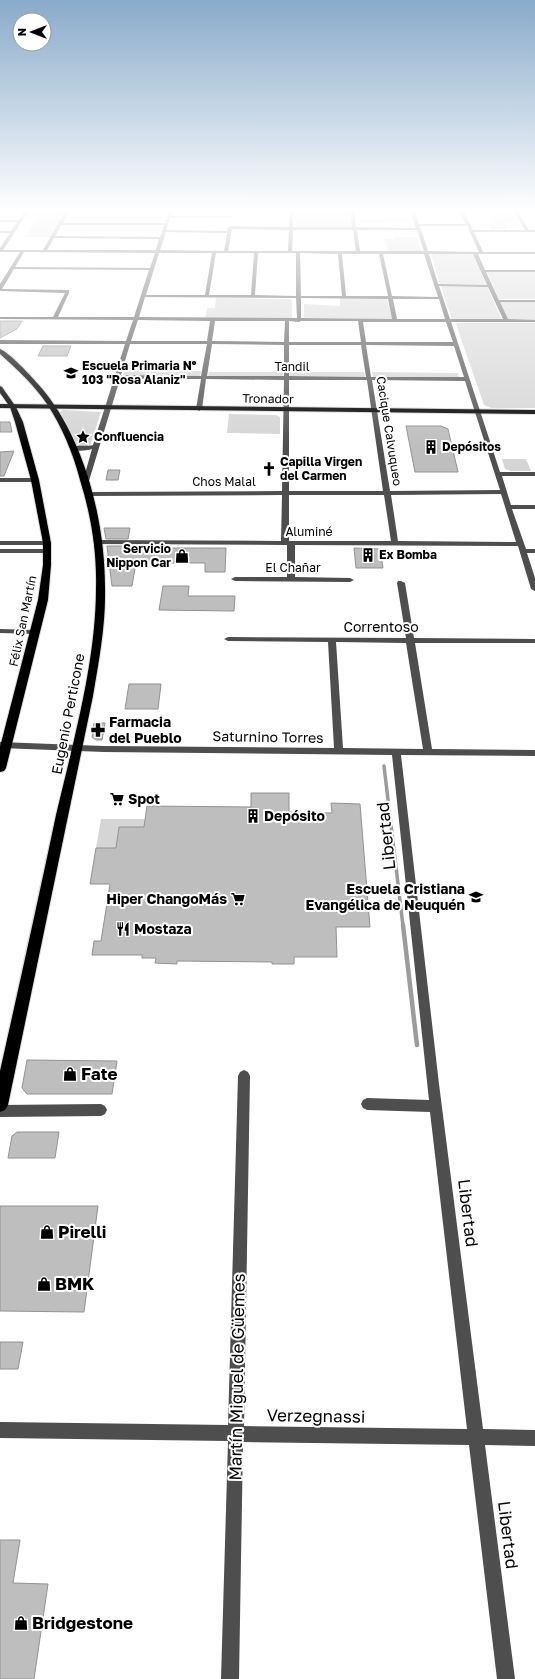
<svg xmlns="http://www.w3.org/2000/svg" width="535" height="1679" font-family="'Golos Text',sans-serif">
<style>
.green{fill:#d5d5d5}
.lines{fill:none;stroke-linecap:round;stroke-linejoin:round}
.stream-far1{stroke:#9c9c9c;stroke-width:3.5}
.stream{stroke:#9c9c9c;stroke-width:4.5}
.building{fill:#bebebe;stroke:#929292}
.major-casing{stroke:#dbdbdb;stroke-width:2}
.highway-casing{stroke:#dbdbdb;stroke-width:2}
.minor{fill:#4e4e4e;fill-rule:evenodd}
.major{fill:#000;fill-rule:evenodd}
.highway{fill:#000;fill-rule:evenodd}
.labels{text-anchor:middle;stroke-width:4;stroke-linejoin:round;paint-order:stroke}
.far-poi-label{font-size:12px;font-weight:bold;fill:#000;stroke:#fff;text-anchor:start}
.far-street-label{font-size:12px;fill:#000;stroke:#fff}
.street-label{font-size:14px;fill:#000;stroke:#fff}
.poi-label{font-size:14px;font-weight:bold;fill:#000;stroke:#fff;text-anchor:start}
.near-street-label{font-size:17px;fill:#000;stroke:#fff}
.near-poi-label{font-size:17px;font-weight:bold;fill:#000;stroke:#fff;text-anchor:start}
</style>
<rect width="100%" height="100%" fill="#fff"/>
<g class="green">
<polygon points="28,212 65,212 50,237 25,237 37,217 24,217"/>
<polygon points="294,212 349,212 351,227 294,227"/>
<polygon points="489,212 511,212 518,223 503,223 506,229 491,229 488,223 495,223"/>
<polygon points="382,217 408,217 410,223 358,222 357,220 382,220"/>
<polygon points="394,237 417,237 421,251 388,252 385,239 395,239"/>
<polygon points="431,254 474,254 486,285 440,284"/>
<polygon points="487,272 535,272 535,299 499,299"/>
<polygon points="441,286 487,286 502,320 452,320"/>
<polygon points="216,298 289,299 292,300 292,318 205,319 207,308 215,308"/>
<polygon points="340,298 387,299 392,319 304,318 304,304 340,306"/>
<polygon points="500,302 535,302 535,320 508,320"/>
<polygon points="458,323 535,323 535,408 491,408 484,405 456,324"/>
<polygon points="124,371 201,371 200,376 123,375"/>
<polygon points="209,372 283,372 283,376 208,376"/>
<polygon points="290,372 364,372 365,377 290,376"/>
<polygon points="372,372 458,373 459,378 373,377"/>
<polygon points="63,410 101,412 90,446 78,447 76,445 59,412"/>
<polygon points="229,414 276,415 280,417 280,434 227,433"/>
<polygon points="502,459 526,459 531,471 511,471 505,469"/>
<polygon points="101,819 145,819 144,827 119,827 116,848 96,848"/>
</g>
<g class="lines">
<polyline class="stream-far1" points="384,766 403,926"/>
<polyline class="stream" points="403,925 417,1045"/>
</g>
<g class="building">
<polygon points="0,321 22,321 17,329 0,338"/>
<polygon points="43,346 71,346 67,356 38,356"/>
<polygon points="0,422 10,422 12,432 0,432"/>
<polygon points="406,426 441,426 448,429 458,472 415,472"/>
<polygon points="14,451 4,476 0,476 0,452"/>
<polygon points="108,470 120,470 118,480 106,480"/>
<polygon points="104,528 130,528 128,539 106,539"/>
<polygon points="107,546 127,546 126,548 226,548 225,572 205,572 205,563 136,563 132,586 112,586"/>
<polygon points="354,548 380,549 383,568 356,568"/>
<polygon points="163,586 189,586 188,596 235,596 234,611 159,610"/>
<polygon points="129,684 161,684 158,709 125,709"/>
<polygon points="94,723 105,723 102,740 96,740 92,737"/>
<polygon points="251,793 289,793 289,812 332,813 331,803 360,804 370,927 336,927 337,957 294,957 294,964 272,964 272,962 177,961 177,964 155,963 156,958 142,958 142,955 92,955 94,941 101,941 110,884 90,884 96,848 116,848 119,827 144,827 147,806 251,807"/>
<polygon points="27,1060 117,1061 112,1094 27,1094 22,1088"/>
<polygon points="17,1132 59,1132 55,1158 8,1158 12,1136"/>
<polygon points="0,1206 98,1206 84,1312 0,1311"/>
<polygon points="0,1342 23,1342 18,1369 0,1369"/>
<polygon points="0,1540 20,1540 13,1583 48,1584 34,1679 0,1679"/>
</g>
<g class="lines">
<defs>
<polygon id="major" points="0,404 535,410 535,414 0,408"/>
<g id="highway">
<path d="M0,349C10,353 30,375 38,384C84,435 105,520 105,587C106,624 99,660 93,696L8,1105L5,1110L0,1112V1071C19,986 38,901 56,815C73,743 96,662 96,588C97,552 91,515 80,480C73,453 62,427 47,404C34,385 17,369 0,354Z"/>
<polygon points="0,386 2,387 16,407 23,422 39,480 51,543 51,565 48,600 6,768 4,771 0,772 0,747 38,600 43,565 43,543 31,480 15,422 10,407 0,393"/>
</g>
</defs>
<use href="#major" class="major-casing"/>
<use href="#highway" class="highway-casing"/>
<g class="minor">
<path d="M24,212H28L3,250H43L65,212H69L63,223H165L168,213H116L114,212H172L171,216H233L232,218H170L166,230L227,231L228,227L230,226L289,227V212H293V227H352L350,212H354L356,227L416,228L411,212H415L419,224H466L460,212H464L473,230H525L514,212H518L529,230H535V232H474L483,252H535V254H478L485,270H535V272H486L499,300H535V302H500L508,319L535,320V322H451L500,472H535V476H502L511,505H535V509H512L526,549H535V553H527L535,578V591L531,589L518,546L295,545V577L350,578L354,580L350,582L235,581L231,579L235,577H287V545L95,544V540H98L281,541L282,495L88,496L85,494L88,492L282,491L284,380L206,379L202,409L199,411L196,409L201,379H120L88,484L83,485L82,484L92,449C85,451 76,452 70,448C76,444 86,447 93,445L125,344H0V340L126,341L133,320L0,319V317H53L65,293L0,291V284L20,252H0V248L10,233H0V231H11L17,222H0V220H19ZM61,225H164L160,237L55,236ZM420,226H467L479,252L428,251ZM232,229L289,230L288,251H228ZM293,230H353L356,251H292ZM357,230H417L424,251H360ZM166,232L227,233L224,251L160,250ZM54,238L159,239L156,250H47ZM24,252L155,253L150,268L15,267ZM159,253H212L205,295H146ZM216,253H254L251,295H209ZM258,253H296V296L255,295ZM300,253L338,254L342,296H301ZM342,254H379L388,296H346ZM383,254H424L438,297L392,296ZM429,254H473L487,285L438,284ZM14,269L149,270L134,317H58L69,293V290L2,289ZM439,286L488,287L503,319H450ZM145,297L296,298L297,318L139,317ZM301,298L388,299L392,319L301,318ZM393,299H439L445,319H397ZM138,320L210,321L207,341H131ZM215,321H285L284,342L212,341ZM289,321L299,322L301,321H358L361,342H289ZM363,322H446L453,342H366ZM130,344H207L201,376L121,375ZM212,344L284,345V376H207ZM289,345H361L366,377L289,376ZM366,345L454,346L464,377H371ZM289,380H367L383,491H289ZM372,380L465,381L500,490L390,491ZM501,494L516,542L398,541L391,495ZM289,495H384L391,541H289Z"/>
<polygon points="0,478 35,478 38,480 35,482 0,482"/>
<polygon points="0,541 47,541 51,543 47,545 0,545"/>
<polygon points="0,549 47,549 51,551 47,553 0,553"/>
<path d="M398,581H401L405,583L414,638L535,639V643H415L432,749L535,750V756L401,755L439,1084L483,1429L535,1430V1446L485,1445L515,1679H497L469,1445L243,1442L239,1679H221L228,1441L0,1438V1422L228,1425L238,1076L240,1072L244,1070L248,1072L250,1076L244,1426L467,1429L430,1112L367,1110L363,1108L361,1104L363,1100L367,1098L429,1100L392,755L104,752L0,748V742L104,746L334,748L328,642L228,641L224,639L228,637L406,638L397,583ZM336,642L406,643L423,749L343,748Z"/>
<polygon points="0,629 35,630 39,632 35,634 0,633"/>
<polygon points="101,1104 105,1106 107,1110 105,1114 101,1116 0,1117 0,1105"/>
</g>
<use href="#major" class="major"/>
<use href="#highway" class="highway"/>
</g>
<linearGradient id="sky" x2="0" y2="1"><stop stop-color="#89aaca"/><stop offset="0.47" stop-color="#fff"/><stop offset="1" stop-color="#fff" stop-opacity="0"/></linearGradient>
<rect width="535" height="447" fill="url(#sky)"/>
<defs>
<symbol id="school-bare" viewBox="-9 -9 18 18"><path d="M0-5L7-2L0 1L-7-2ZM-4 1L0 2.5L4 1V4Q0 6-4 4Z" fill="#000" stroke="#fff" stroke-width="2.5" paint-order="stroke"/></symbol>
<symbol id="sight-bare" viewBox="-9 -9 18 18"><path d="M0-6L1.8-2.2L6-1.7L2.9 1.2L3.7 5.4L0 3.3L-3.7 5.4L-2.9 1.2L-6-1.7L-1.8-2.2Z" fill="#000" stroke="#fff" stroke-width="2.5" paint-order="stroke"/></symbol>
<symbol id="building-bare" viewBox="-9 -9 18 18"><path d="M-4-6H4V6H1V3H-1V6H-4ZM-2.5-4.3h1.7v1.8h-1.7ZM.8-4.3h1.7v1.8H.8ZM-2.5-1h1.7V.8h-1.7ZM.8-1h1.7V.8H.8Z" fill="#000" stroke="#fff" stroke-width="2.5" paint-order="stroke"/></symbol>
<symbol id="church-bare" viewBox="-9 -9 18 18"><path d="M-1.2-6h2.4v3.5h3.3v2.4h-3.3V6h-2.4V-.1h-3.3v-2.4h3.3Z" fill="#000" stroke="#fff" stroke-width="2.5" paint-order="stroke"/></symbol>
<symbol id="shop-bare" viewBox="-9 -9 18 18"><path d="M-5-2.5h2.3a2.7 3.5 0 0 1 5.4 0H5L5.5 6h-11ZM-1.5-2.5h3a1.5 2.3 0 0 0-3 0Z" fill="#000" stroke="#fff" stroke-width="2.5" paint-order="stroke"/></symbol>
<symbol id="pharmacy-bare" viewBox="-9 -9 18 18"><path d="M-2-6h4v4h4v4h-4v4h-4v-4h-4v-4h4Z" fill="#000" stroke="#fff" stroke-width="2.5" paint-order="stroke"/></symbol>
<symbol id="supermarket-bare" viewBox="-9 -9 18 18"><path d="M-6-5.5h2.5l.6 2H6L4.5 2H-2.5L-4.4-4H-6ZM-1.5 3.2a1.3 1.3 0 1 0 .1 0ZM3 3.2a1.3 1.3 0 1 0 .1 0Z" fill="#000" stroke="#fff" stroke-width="2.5" paint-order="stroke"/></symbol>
<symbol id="restaurant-bare" viewBox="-9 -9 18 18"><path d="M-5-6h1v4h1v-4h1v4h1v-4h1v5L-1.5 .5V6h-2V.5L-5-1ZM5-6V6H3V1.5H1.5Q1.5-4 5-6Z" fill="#000" stroke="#fff" stroke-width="2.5" paint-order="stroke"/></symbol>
</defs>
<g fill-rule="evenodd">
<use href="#school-bare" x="61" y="363" width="20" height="20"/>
<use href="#sight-bare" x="73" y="427" width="20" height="20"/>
<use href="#building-bare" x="421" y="437" width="20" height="20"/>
<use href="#church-bare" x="259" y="459" width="20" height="20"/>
<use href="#building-bare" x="358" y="545" width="20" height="20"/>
<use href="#shop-bare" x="172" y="546" width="20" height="20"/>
<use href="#pharmacy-bare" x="88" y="720" width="20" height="20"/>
<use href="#supermarket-bare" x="107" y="789" width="20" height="20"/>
<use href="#building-bare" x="243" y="806" width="20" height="20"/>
<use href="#school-bare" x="466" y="887" width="20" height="20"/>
<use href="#supermarket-bare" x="228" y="889" width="20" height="20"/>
<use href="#restaurant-bare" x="113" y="919" width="20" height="20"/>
<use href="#shop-bare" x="60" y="1064" width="20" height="20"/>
<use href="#shop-bare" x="37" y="1222" width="20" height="20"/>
<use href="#shop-bare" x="34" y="1274" width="20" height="20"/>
<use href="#shop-bare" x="11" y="1613" width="20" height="20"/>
</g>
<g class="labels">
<g class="far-poi-label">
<text x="82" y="370">Escuela Primaria Nº<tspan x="82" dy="14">103 "Rosa Alaniz"</tspan></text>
<text x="94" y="441">Confluencia</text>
<text x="442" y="451">Depósitos</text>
<text x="280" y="466">Capilla Virgen<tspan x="280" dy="14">del Carmen</tspan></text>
<text x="171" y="553" text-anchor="end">Servicio<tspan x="171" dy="14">Nippon Car</tspan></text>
<text x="379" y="559">Ex Bomba</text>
</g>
<g class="far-street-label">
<text x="292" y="371">Tandil</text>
<text transform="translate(268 399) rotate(1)" y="4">Tronador</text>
<text transform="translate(389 431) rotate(81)" y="4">Cacique Calvuqueo</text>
<text x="224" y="486">Chos Malal</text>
<text x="309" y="536">Aluminé</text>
<text x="293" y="572">El Chañar</text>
<text transform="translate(23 621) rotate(-78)" y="4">Félix San Martín</text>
</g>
<g class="street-label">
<text x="381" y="632">Correntoso</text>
<text transform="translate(68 714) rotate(-79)" y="5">Eugenio Perticone</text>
<text transform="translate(268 737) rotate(1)" y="5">Saturnino Torres</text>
</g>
<g class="poi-label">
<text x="109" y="727">Farmacia<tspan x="109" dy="16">del Pueblo</tspan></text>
<text x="128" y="804">Spot</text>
<text x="264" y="821">Depósito</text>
<text x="465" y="894" text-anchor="end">Escuela Cristiana<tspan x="465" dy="16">Evangélica de Neuquén</tspan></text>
<text x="227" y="904" text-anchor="end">Hiper ChangoMás</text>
<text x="134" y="934">Mostaza</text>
</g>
<g class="near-street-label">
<text transform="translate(386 836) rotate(-96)" y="6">Libertad</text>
<text transform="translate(468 1213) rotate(83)" y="6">Libertad</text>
<text transform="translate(237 1377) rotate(-89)" y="6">Martín Miguel de Güemes</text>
<text transform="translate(316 1416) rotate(1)" y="6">Verzegnassi</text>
<text transform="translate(508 1535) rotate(83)" y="6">Libertad</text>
</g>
<g class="near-poi-label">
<text x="81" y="1080">Fate</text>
<text x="58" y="1238">Pirelli</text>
<text x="55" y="1290">BMK</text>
<text x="32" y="1629">Bridgestone</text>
</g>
</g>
<g transform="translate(32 32) rotate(270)"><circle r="19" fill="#ffffff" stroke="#999999"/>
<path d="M0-3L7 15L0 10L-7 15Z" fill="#000000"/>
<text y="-6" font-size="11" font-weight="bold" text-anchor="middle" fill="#000000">N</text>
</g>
</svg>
